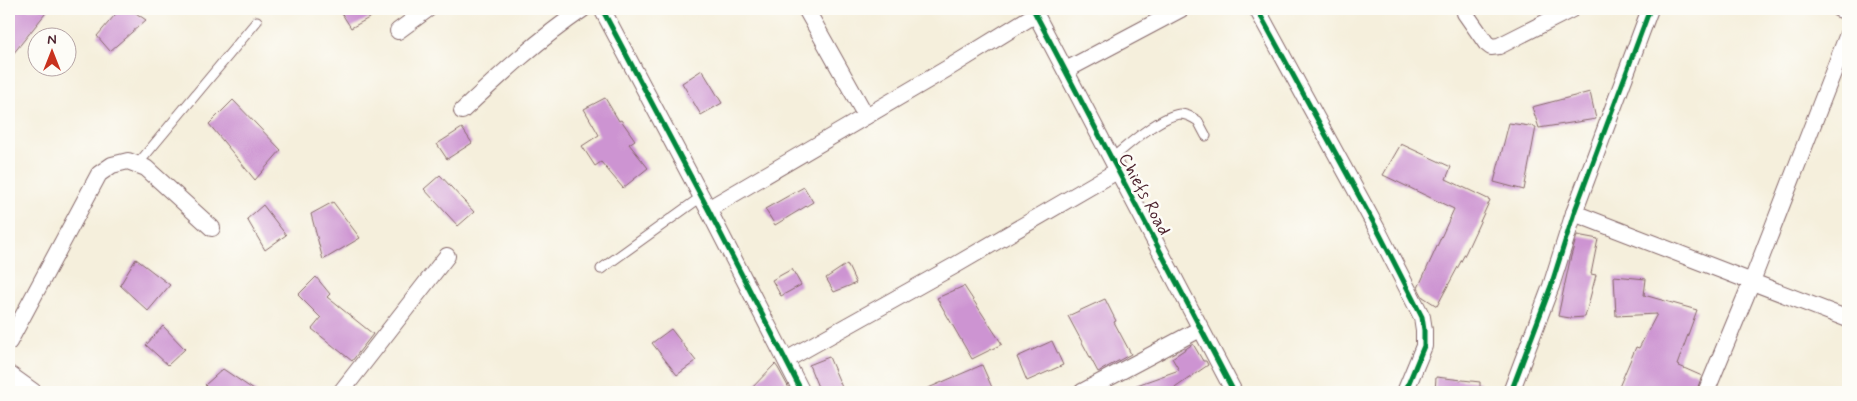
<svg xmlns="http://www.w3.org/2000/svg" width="1857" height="401" font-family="Mynerve,sans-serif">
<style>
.building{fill:#cd94d2}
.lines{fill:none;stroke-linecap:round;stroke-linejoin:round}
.lane-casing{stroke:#866869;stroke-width:11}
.street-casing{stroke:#866869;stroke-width:18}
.lane{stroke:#fff;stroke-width:9}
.street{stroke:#fff;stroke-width:16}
.cycleway-casing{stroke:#fdfcf7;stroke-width:8}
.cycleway{stroke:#00873e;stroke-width:5}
.labels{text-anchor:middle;stroke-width:5;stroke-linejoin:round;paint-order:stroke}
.street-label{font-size:18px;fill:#4a1f2b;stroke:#fdfcf7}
</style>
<rect width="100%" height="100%" fill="#fdfcf7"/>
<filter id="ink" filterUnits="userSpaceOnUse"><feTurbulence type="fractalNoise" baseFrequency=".02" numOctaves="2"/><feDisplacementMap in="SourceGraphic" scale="10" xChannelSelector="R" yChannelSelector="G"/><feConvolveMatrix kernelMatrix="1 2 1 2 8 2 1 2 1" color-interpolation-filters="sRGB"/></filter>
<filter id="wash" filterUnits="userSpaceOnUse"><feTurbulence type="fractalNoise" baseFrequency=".0096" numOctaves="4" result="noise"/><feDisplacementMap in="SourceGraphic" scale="20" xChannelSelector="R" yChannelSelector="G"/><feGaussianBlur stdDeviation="1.12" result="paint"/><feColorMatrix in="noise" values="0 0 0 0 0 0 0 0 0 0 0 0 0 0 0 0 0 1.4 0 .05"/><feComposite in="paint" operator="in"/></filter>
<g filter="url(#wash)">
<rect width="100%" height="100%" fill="#f5efdc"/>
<g id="blocks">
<g class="building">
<polygon points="15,9 49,9 9,59 9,17"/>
<polygon points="120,9 130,9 146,20 110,51 97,36"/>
<polygon points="339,9 385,9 351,28"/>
<polygon points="702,70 722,103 701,115 682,83"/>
<polygon points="1590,92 1596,119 1539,128 1532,107"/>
<polygon points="605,98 619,121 621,120 635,140 629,144 648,168 623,188 601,162 595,166 582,146 599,135 584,109"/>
<polygon points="233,100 281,150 255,180 209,124"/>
<polygon points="1509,123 1536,127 1524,190 1494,182"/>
<polygon points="462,128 472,143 447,159 437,144"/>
<polygon points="1401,144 1451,167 1446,179 1490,200 1466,252 1437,306 1423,297 1418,288 1454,209 1383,175"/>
<polygon points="440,175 474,212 458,226 424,189"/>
<polygon points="804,187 813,202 775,225 765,209"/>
<polygon points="333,202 360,238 323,260 311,214"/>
<polygon points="263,205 286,235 265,250 247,219"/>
<polygon points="1577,235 1598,239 1591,274 1596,275 1585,317 1570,318 1558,316 1570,260"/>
<polygon points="136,259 170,285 148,311 120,285"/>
<polygon points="847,264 856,283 834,292 826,278"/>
<polygon points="792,269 801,285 781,296 772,280"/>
<polygon points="1614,276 1646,279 1644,295 1697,310 1677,365 1702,376 1696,392 1639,392 1619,387 1636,347 1639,348 1657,314 1616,316"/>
<polygon points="316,277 330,294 327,297 373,334 352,361 312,329 321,318 298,295"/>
<polygon points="964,286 1002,344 972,359 937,298"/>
<polygon points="1105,299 1116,321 1114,322 1131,354 1098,372 1068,316"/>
<polygon points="163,326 185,349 168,365 146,345"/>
<polygon points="671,329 696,361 677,375 652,343"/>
<polygon points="1052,341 1063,365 1027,381 1017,357"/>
<polygon points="1193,344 1203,361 1206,361 1208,365 1169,392 1124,392 1123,390 1179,370 1172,358"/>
<polygon points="829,357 844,392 820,392 809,365"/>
<polygon points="775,364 778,368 791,392 748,392"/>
<polygon points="982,365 994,392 919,392"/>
<polygon points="223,369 257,392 212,392 205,385"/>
<polygon points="1436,377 1480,382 1480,392 1435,392"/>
</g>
</g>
</g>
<g filter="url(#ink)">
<use href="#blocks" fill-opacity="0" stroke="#866869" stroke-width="1"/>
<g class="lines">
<defs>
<g id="lane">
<path d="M1111,159C1127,146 1160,116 1180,114C1186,114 1192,117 1198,121L1206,136"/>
<polyline points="137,165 257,21"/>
<polyline points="601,269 701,197"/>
</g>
<g id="street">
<polyline points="602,9 708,209 802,392"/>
<polyline points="806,9 866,116"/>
<polyline points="1033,9 1234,392"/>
<polyline points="1257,9 1377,229 1422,317 1424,330 1424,346 1405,392"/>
<polyline points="1839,9 1848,12"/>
<polyline points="1465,13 1486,43 1491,47 1499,46 1572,9"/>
<polyline points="398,31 428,9"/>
<polyline points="1066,70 1181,9"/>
<path d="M462,111C500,75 539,39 583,9"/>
<polyline points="708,209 950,67 1036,14"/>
<polyline points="1574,213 1848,319"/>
<polyline points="9,342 99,174 112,165 128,161 146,168 212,228"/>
<polyline points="786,360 954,266 1117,171"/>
<polyline points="9,374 34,392"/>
<polyline points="341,392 447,256"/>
<polyline points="1082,392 1200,329"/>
<polyline points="1511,392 1551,286 1574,213 1650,9"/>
<polyline points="1706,392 1752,281 1848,34"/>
</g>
</defs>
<use href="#lane" class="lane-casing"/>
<use href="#street" class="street-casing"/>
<use href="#lane" class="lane"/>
<use href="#street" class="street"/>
<defs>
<g id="cycleway">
<polyline points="602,9 708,209 802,392"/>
<polyline points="1033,9 1234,392"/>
<polyline points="1257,9 1377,229 1422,317 1424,330 1424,346 1405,392"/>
<polyline points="1511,392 1551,286 1574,213 1650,9"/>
</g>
</defs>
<use href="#cycleway" class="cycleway-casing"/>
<use href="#cycleway" class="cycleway"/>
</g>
</g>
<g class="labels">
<g class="street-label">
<text transform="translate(1145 194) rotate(62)" y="6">Chiefs Road</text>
</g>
</g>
<rect width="1857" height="401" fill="none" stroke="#fdfcf7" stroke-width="30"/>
<g transform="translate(52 52)"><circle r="24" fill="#fdfcf7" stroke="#b5a4a5"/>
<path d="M0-4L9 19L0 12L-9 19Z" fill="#c8321e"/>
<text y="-8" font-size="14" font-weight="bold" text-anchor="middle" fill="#4a1f2b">N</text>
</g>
</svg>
